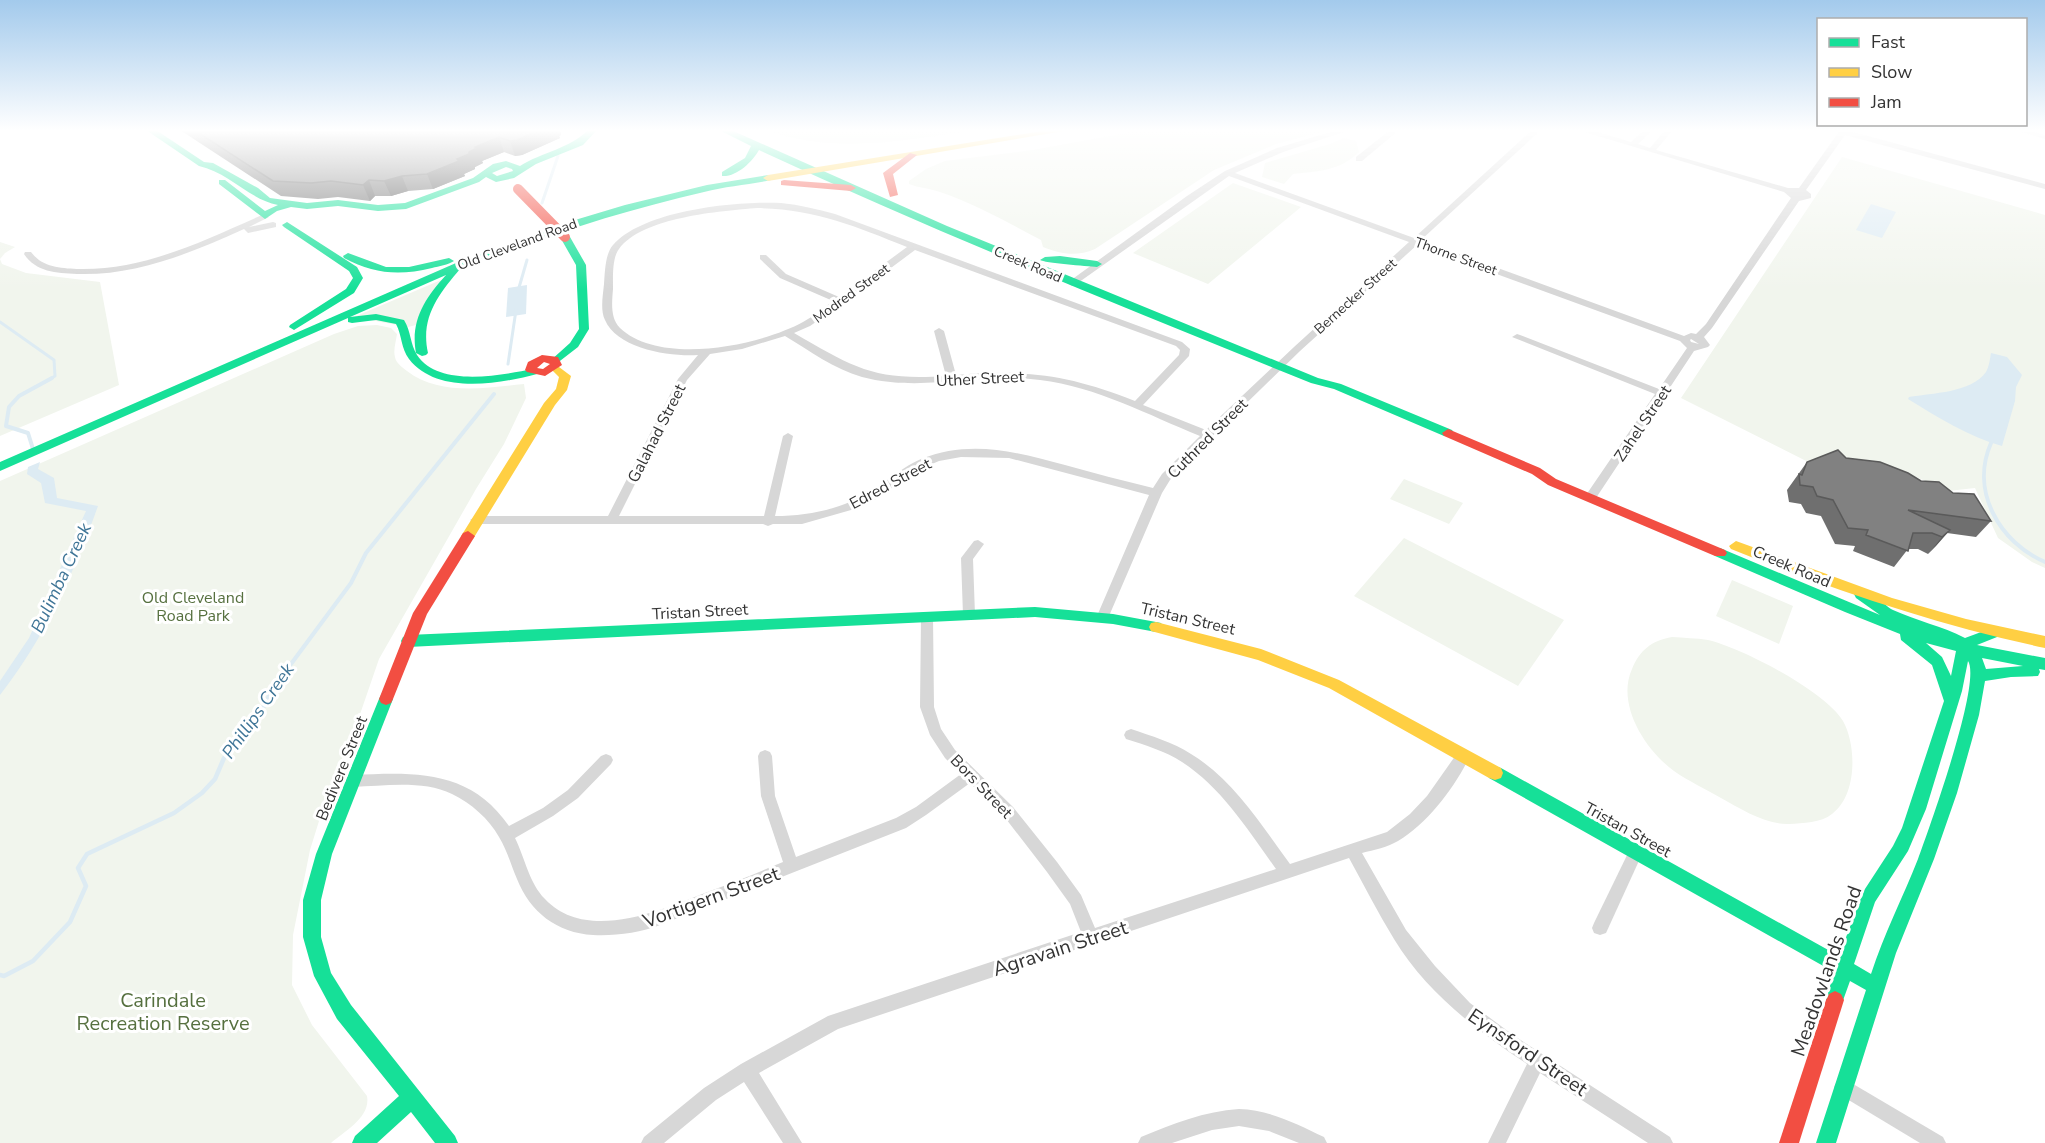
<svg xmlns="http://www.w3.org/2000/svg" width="2045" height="1143" font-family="'Nunito Sans',sans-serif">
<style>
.green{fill:#f1f5ed}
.water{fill:#ddebf3}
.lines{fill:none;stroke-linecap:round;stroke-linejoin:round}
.stream-far2{stroke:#ddebf3;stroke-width:3}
.stream-far1{stroke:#ddebf3;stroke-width:4}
.stream{stroke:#ddebf3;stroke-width:4.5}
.street{fill:#d7d7d7;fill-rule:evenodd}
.fast{fill:#16e098;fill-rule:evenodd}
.slow{fill:#ffcf43;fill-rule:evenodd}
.jam{fill:#f24e42;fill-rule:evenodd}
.jam-bridge{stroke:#f24e42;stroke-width:10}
.wall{fill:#6f6f6f}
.shaded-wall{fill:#5a5a5a}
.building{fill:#818181;stroke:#5a5a5a;stroke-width:1.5}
.labels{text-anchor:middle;stroke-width:6;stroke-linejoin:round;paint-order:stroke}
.far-street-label{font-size:14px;fill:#333;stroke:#fff}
.street-label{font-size:16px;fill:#333;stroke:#fff}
.park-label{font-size:16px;fill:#56703f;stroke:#fff}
.water-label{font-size:18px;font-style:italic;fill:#3f7597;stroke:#fff}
.near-street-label{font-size:20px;fill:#333;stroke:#fff}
.near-park-label{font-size:20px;fill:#56703f;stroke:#fff}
</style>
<rect width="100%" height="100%" fill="#fff"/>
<g class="green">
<path d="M766,130H976C906,140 834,155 766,130Z"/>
<path d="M1142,130H1330L1276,144L1214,170L1095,249C1076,257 1061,254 1043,247L1041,240C1009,223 975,204 940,192C929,188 919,188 909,184V181L926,169L945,161L1033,150Z"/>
<path d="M1344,138L1356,141L1359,152C1340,171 1319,171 1293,174L1284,184L1262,177L1265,163L1330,144Z"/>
<polygon points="1842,157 2045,215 2045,568 2032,562 1998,538 1975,488 1948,491 1916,477 1902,490 1820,468 1681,398"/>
<polygon points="1233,183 1301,207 1208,284 1133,253"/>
<polygon points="0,242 15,247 5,253 0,259 2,264 26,273 100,282 119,385 0,436"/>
<polygon points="441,280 416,325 408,327 354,317"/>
<path d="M377,325L391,328L397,334C396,341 393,351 395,357C396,363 402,367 407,371C439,396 486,388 524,384L526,398L504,444L476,489L379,659L357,723L328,792L310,850L293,935L292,985L312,1025L367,1096C371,1117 345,1131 331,1143H0V481L334,334L358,326Z"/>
<polygon points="1404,479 1463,503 1449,524 1390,499"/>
<polygon points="1404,538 1564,620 1518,686 1354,596"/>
<polygon points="1732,580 1793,606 1779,644 1716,616"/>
<path d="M1672,637C1684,638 1696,638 1708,640C1742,648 1825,691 1843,721C1857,746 1857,796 1832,814C1821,823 1803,823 1789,824C1766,825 1741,809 1721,798C1706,789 1688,781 1674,771C1645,750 1616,704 1632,669C1640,650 1651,641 1672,637Z"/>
</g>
<g class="water">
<polygon points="1871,204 1896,212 1882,238 1856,230"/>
<polygon points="527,285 526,314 506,317 508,288"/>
<path d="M1991,353L2007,357L2022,375L2016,387L2015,401L2002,446C1970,437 1937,417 1908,399L1909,397C1932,393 1971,393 1986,372C1989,367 1990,359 1991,353Z"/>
<path d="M40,462L38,469L54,478L57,498L98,506C74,573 44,639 0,695V681L29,638L86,511L45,503L41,483L27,474L28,467Z"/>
</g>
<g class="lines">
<g class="stream-far2">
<polyline points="542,203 558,156"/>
<polyline points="518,291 527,260"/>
<polyline points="0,322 54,360 55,376 50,379"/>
<polyline points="508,364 516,310"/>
</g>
<g class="stream-far1">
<path d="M1991,443C1970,491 1999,542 2045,562"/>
<polyline points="33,449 28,433 6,426 9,407 19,396 52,378"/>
<polyline points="263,708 271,691 351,583 366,553 494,394"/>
</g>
<polyline class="stream" points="0,975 4,976 33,961 70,922 86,886 78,868 87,854 174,813 202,793 215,779 224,758 264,706"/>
<g class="street">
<path d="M1337,130H1350L1283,152L1235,173L1414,238L1532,130H1541L1421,240L1684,336L1691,333L1696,334L1706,324L1791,198L1784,192L1578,130H1591L1631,142L1644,130H1653L1638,144L1650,148L1665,130H1673L1656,150L1788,188H1799L1838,133L1832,130H1846L2045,184V189L1845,135L1806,190L1811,194V198L1799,201L1712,328L1704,337L1710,345L1708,347L1694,351L1667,392V396L1663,397L1594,501L1590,502L1584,498L1655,394L1512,337L1517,334L1520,335L1659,389L1687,348L1680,341L1417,245L1300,351L1186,462L1170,480L1162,493L1109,616L1107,619H1099L1097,616L1149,495L1009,458L961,457L939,461L918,470L876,499L851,510L802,524H773L768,526L763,524H476L470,520L476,516H608L678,379L698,355C671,357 617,349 605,320C600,310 603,295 604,284C605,272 605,254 613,245C644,210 736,201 781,203C800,205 817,209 835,214L1182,342L1190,349L1189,356L1143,405L1206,430L1294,347L1409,242L1229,176L1075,285L1072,286L1067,283L1187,196L1225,171L1277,148ZM757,208C815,209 855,226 907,247L839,297L786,274L766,255H760V259L780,278L833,301C823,308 814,316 803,322C759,346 660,366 620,328C610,318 612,302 613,289C613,277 612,258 619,249C642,217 721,211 757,208ZM915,250L1176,346L1180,350L1179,355L1135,401C1070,375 1026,369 956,375L944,331L939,328L934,331L946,376C875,381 854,368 794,333L810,326L844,303ZM785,336C810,351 834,369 862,377C922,393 981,372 1040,380C1097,387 1148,415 1200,436L1162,474L1153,488C1124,481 1094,473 1065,465C1016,452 971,439 921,459C904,466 890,479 875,489C845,508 811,516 775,516L793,436L788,433L783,436L764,516H619L687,380L710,354L742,349ZM1691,339L1699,344L1691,342L1690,340Z"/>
<polygon points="1390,130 1399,130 1362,161 1356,161 1356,157"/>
<polygon points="2014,130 2028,130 2045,135 2045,139"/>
<path d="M262,215L269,217L249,227L273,222L276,223V227L248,233L244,229C191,253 136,276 77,274C56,273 36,272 24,254L25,252H31C42,267 59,268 77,269C143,271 203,241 262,215Z"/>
<polygon points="978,540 984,544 973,559 975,615 973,618 965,618 963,615 961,558 974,541"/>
<path d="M927,612L931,614L933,617L934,707L941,729L955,750L1013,807L1057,862L1081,895L1095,928L1276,869C1248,830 1222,788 1182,762C1165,751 1145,745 1126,739L1124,735L1126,731L1131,729C1151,736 1173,742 1191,754C1234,780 1261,825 1290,864L1387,832L1410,814L1427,796L1458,752L1463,750L1468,752L1470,756C1455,787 1428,823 1398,841C1388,847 1374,850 1362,853L1406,930L1435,966L1470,1003L1513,1035L1670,1137L1673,1143H1648L1540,1073L1506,1143H1488L1527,1064C1476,1030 1426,992 1394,939C1378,913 1364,885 1349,858L838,1029L759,1073L802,1143H783L744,1082L716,1100L664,1143H641L644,1137L704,1088L741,1064L828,1016L1081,932L1070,904L1047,872L1003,815L970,783L926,815L906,828L660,925C640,933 615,936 593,935C557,933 530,912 517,879C511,865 507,850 499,837C489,819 471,803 452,794C423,780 385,786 353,787L348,785L346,781L348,777L353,775C414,772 470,769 509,826L543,808L568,790L601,756L606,754L611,756L613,760L611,764L578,798L553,816L515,838C525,858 529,883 545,899C587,944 664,909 710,891C735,882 759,872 783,862L761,796L758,756L760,752L765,750L770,752L772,756L775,796L796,857L896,818L916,807L961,774L945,758L930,735L920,707L921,617L923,614Z"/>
<polygon points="1636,845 1641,847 1643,852 1606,933 1600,935 1594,933 1592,928 1594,923 1631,847"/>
<polygon points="1843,1078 1943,1137 1946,1143 1920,1143 1837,1093 1834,1087 1837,1081"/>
<path d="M1239,1109C1270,1110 1297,1124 1324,1137L1327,1143H1299L1269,1131L1239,1126L1212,1130L1172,1143H1138L1141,1137C1172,1124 1205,1111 1239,1109Z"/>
</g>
<g class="fast">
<path d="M146,130H156L204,162L213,163L258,188L270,198L307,203L338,200L378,205L405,203L473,178L493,164L506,161L520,166C542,152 569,149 588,130H597L583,145L536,164L514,178L496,182L486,177L479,182L406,209L378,211L338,206L307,209L291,207L277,211L265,219L219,184V180H225L265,211L278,205C250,200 228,172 199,166ZM506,167L512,169L513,171L497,176L492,173Z"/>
<path d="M719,130H731L947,226L1318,378L1341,384L1452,430L1454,433L1452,436H1444L1334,389L1311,383C1126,308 940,234 759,150C752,162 737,177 722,176V172L745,158L751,146Z"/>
<path d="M768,175L773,178L771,180C749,185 726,186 704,192C635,208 569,228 503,253C494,256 465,264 460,269C439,294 420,317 428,353L426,355L422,356L416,353C410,321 425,298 446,275L350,317L376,314L404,320C411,331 410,344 417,355C439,388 501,375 533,369L537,370V374C499,384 437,395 409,359C401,349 402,335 396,324L376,320L352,323L348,322V318L0,471V462L456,263L565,223L625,205L707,185Z"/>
<polygon points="287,222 357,267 363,278 354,293 294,330 289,327 290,325 346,289 353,278 349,271 284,227 282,225"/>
<polygon points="565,234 570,237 586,265 589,329 578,347 556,364 550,361 570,343 579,329 576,265 560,237"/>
<path d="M348,253L386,267H409L449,258L454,261C448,265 439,266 432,268C399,276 374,274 344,258L343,256Z"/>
<path d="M1060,256L1097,261L1102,264L1097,267C1087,266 1044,263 1040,260L1045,257Z"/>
<path d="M1720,548L1880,615L1856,598L1854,594L1856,590C1870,586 1882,604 1893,610C1917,621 1942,626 1965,638L1992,628L1997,629L1999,633L1997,637L1977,645L2045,658V670L2039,669L2040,672L2038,676L2011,677L1985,681L1979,715L1957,793L1934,859L1896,953L1836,1143H1816L1866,990L1850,981L1841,1006L1835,1009L1829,1006L1826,1000L1834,972L1489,778L1487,773L1489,768L1495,766L1501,768L1839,956L1863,892L1893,846L1902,828L1944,701L1932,665L1901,640L1900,634L1845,612L1715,556L1713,553ZM1926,643L1956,651L1951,676L1942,657ZM1982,658L2023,666L1986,669ZM1968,661C1982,682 1929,829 1918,859C1903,897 1884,934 1871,974L1854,964L1875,902L1908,851L1926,809L1962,691Z"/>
<polygon points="1035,607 1113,614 1156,622 1161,623 1163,627 1161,631 1156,632 1113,624 1035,617 408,647 403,645 401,641 403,637 408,635"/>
<polygon points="386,693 391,695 393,699 332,854 321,900 321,937 331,973 351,1005 455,1136 458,1143 435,1143 411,1112 377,1143 352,1143 355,1136 399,1096 337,1019 314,976 303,937 303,900 316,854 379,699 381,695"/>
</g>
<g class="slow">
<polygon points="1048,130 1070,130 768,181 763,178 768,175"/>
<polygon points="555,364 571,376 567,390 555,405 473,539 463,539 461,536 463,533 544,403 556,389 559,377 549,367"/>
<path d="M1736,541L1892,598L1966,619L2045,636V648C1937,625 1834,590 1731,549L1729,546Z"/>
<polygon points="1156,622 1261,649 1339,680 1501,768 1503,773 1501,778 1495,780 1489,778 1329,688 1258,660 1151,631 1149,627 1151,623"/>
</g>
<g class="jam">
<polygon points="910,153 917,155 893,174 898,195 890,197 883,173"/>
<polygon points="784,180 851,185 856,188 851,191 781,185 781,181"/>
<path d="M542,355L558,357L562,365L545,376L527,372L525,370L528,362ZM544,362L550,364L543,369L537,368Z"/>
<polygon points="1448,429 1540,468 1556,479 1725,550 1727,553 1725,556 1715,556 1548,485 1532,474 1444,436 1442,433"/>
<polygon points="468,531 475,536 427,614 393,699 391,703 386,705 381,703 379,699 413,613 463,533"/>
<polygon points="1835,991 1841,994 1844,1000 1799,1143 1779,1143 1826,1000 1829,994"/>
</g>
<polyline class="jam-bridge" points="518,189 565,237"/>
</g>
<g class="wall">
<polygon points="180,130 560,130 561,135 559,136 560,138 522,155 515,156 504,152 482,161 483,163 475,167 475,169 464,174 465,176 433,189 408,191 391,196 375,196 370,201 338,197 318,199 281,196"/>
<polygon points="1846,458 1921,481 1953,493 1991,521 1976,537 1947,533 1928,554 1918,549 1908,549 1894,567 1853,551 1855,546 1835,544 1821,516 1806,513 1801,504 1789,502 1787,490 1807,462"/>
</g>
<g class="shaded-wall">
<polygon points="540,130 560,130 561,135 559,136 560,138 522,155 515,156 510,141"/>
<polygon points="499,137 504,152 482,161 483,163 475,167 475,169 464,174 465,176 433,189 427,174 469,152 475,147"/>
<polygon points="402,176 408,191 391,196 384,181"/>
<polygon points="369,180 375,196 370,201 363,185"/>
<polygon points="1950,530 1936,546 1928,554 1942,537"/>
</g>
<g class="building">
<polygon points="194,130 540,130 517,140 510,141 499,137 475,147 477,148 469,152 469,154 457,159 459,161 427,174 402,176 384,181 369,180 363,185 331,181 311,183 273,181"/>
<polygon points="1838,450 1846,458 1880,462 1908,473 1921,481 1939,482 1953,493 1974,494 1991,521 1908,510 1950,530 1942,537 1932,533 1913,533 1908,551 1866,535 1868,530 1848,528 1833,500 1817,496 1813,487 1800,485 1799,474 1802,475 1807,462"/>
</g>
<linearGradient id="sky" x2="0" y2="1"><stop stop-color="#a3caec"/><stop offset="0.45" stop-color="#fff"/><stop offset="1" stop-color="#fff" stop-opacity="0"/></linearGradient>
<rect width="2045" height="290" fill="url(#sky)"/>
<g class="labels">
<g class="far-street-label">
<text transform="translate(517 244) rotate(-20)" y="5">Old Cleveland Road</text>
<text transform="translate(1456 256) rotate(20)" y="5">Thorne Street</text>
<text transform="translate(1028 264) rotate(23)" y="5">Creek Road</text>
<text transform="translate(851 293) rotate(-36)" y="5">Modred Street</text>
<text transform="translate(1355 296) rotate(-42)" y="5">Bernecker Street</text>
</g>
<g class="street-label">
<text transform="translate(980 378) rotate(-3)" y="6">Uther Street</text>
<text transform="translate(1642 423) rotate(-56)" y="6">Zahel Street</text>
<text transform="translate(656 433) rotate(-63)" y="6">Galahad Street</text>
<text transform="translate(1207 438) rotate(-45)" y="6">Cuthred Street</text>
<text transform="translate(890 483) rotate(-28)" y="6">Edred Street</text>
<text transform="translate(1792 566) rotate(23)" y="6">Creek Road</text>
<text transform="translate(700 611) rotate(-3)" y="6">Tristan Street</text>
<text transform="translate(1188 618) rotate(13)" y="6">Tristan Street</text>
<text transform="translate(341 768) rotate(-68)" y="6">Bedivere Street</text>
<text transform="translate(982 786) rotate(46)" y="6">Bors Street</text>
<text transform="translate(1628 829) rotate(29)" y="6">Tristan Street</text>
</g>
<g class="park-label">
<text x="193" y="603">Old Cleveland<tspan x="193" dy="18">Road Park</tspan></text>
</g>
<g class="water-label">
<text transform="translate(61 578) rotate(-65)" y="6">Bulimba Creek</text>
<text transform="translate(258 711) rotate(-55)" y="6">Phillips Creek</text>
</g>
<g class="near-street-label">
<text transform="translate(711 897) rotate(-20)" y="7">Vortigern Street</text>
<text transform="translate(1060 948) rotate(-18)" y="7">Agravain Street</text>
<text transform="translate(1826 971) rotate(-71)" y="7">Meadowlands Road</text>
<text transform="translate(1528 1052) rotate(34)" y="7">Eynsford Street</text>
</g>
<g class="near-park-label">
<text x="163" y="1007">Carindale<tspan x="163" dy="23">Recreation Reserve</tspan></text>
</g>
</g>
<rect x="1817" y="18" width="210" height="108" fill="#ffffff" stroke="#adadad" stroke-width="1.5"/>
<rect x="1829" y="38" width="30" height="9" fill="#16e098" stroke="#adadad" stroke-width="1.5"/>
<text x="1871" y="48" font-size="18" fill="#333333">Fast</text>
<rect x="1829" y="68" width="30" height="9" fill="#ffcf43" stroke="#adadad" stroke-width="1.5"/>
<text x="1871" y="78" font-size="18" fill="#333333">Slow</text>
<rect x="1829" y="98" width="30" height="9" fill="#f24e42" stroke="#adadad" stroke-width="1.5"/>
<text x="1871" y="108" font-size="18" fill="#333333">Jam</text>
</svg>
